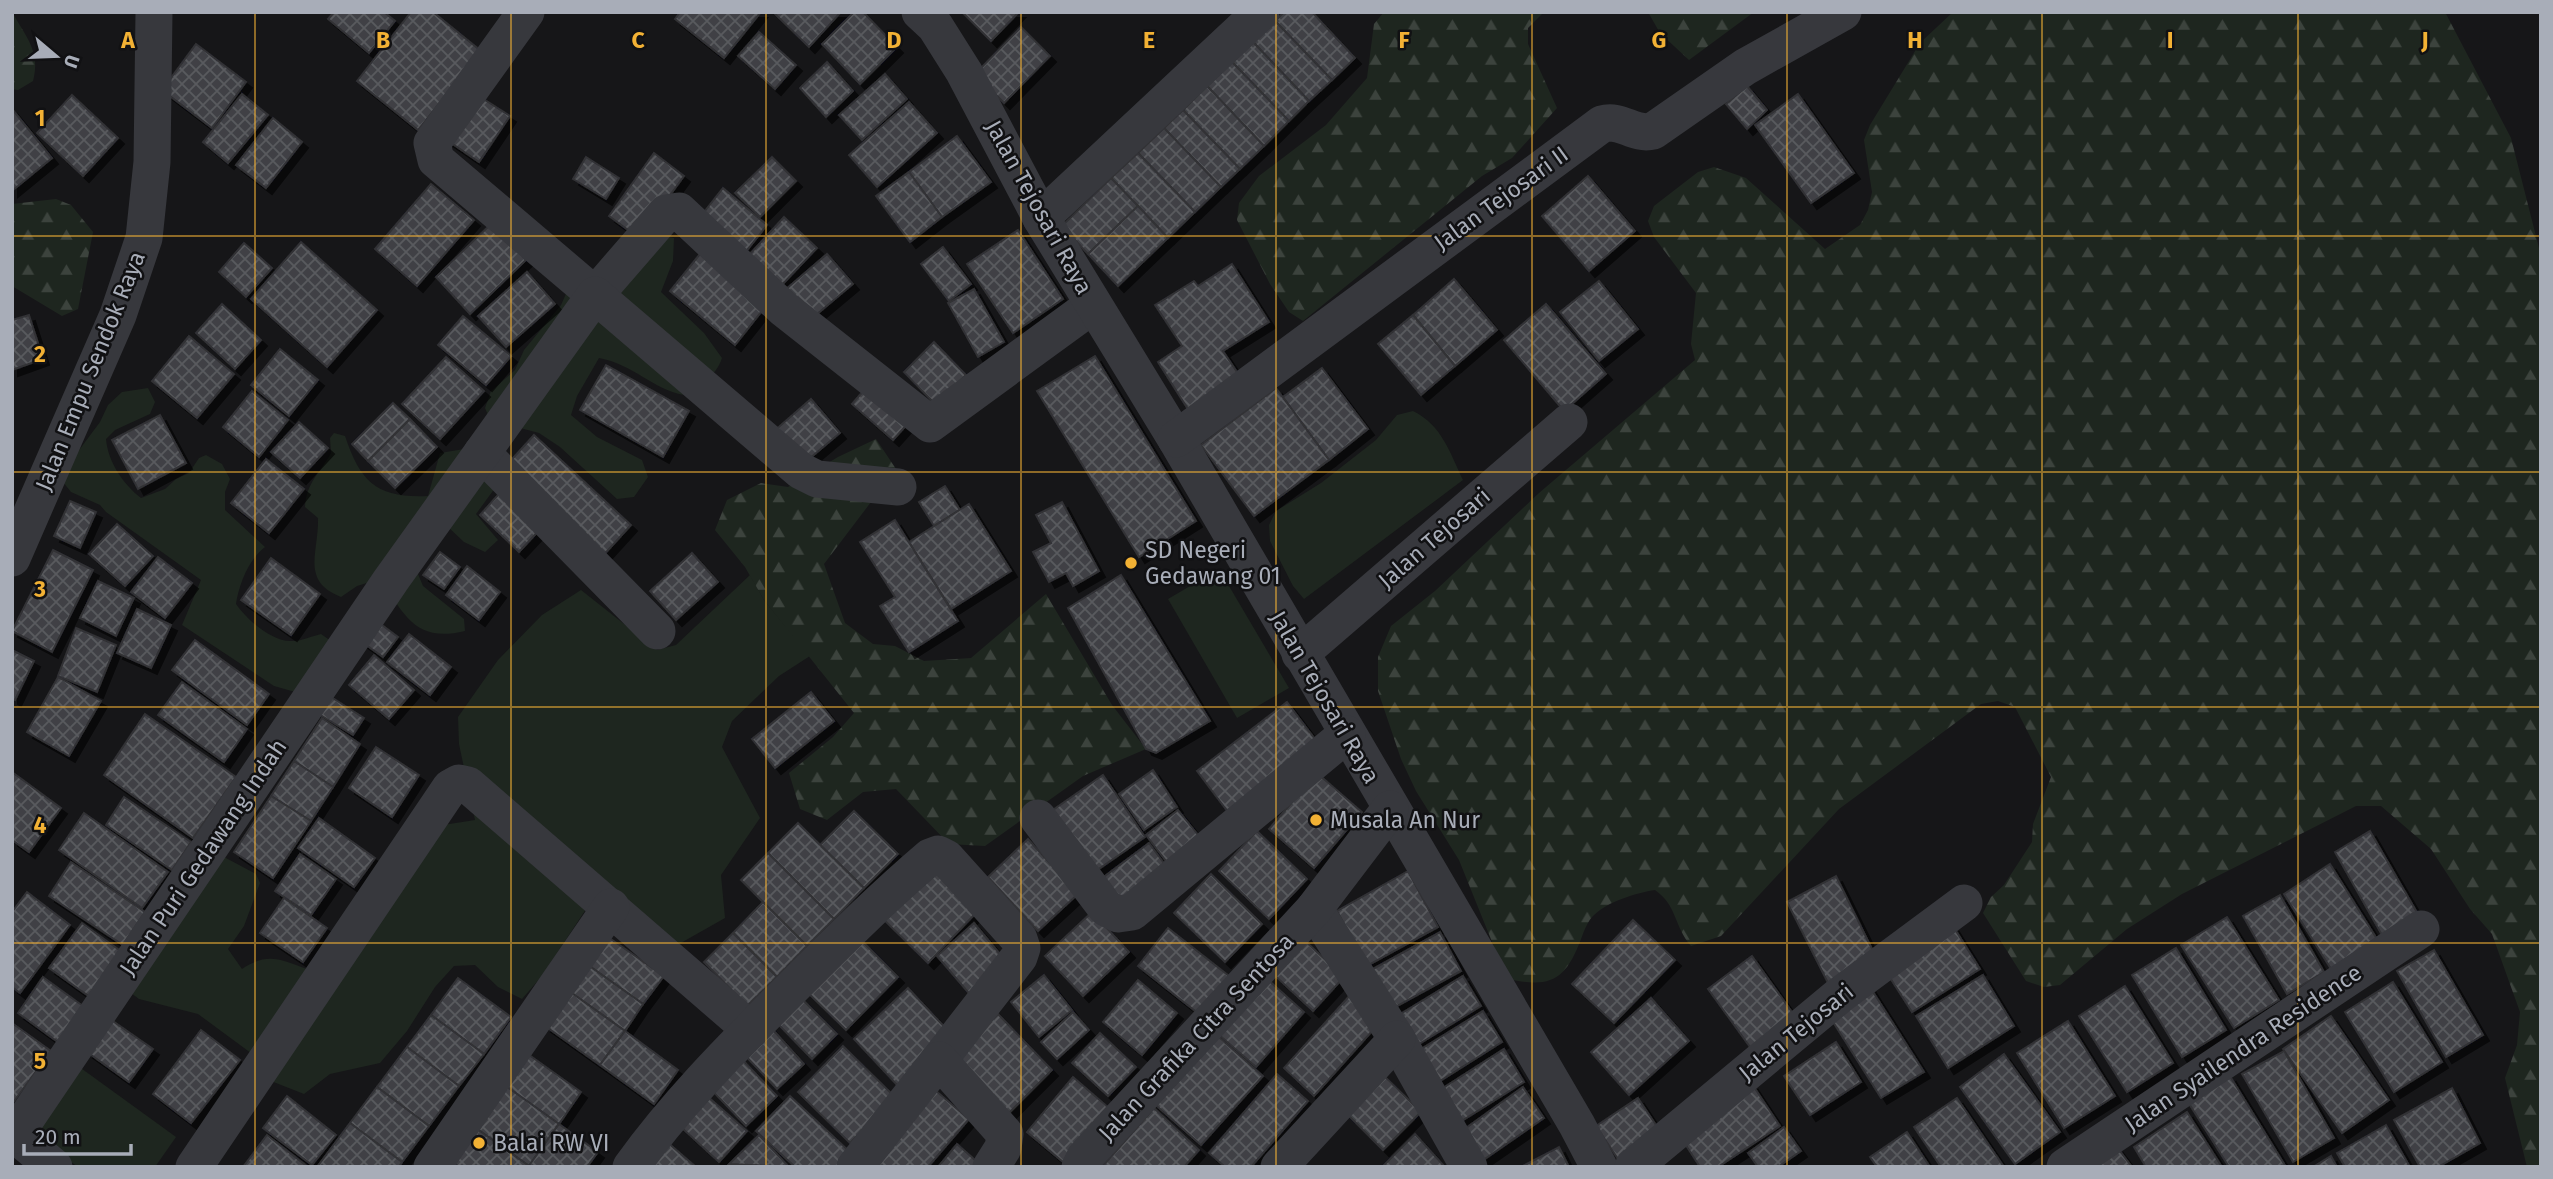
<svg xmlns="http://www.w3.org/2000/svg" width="2553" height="1179" font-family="'Fira Sans',sans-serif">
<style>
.green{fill:#1e261f}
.forest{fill:url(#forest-firs)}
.building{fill:url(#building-cross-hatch);stroke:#303034;stroke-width:2;filter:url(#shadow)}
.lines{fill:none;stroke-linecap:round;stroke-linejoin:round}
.minor{stroke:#37383d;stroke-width:37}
.grid{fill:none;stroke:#f2b134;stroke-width:2;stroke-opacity:0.55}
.poi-dot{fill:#f2b134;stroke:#111113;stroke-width:2.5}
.labels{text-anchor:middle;stroke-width:5;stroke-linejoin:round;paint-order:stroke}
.street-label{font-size:23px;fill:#a8adb8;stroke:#111113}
.poi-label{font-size:23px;fill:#a8adb8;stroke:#111113;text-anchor:start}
.grid-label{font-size:23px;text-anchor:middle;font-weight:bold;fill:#f2b134;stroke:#111113;stroke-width:5;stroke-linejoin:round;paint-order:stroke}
</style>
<defs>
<pattern id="forest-firs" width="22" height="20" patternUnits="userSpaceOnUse" patternTransform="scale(1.75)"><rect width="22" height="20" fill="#1e261f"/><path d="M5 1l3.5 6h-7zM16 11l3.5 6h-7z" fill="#3c433d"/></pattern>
<pattern id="building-cross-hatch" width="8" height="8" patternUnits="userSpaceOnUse" patternTransform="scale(1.75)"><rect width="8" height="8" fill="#404145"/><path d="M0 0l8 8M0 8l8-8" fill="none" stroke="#595a5e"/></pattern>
<filter id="shadow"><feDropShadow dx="6" dy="6" stdDeviation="0" flood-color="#0009"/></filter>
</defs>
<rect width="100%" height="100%" fill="#161618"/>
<g class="green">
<path d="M664,236L674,238L673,261L661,292L704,333L722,358C716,377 700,384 684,395C652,389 635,365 599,358L577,396L571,415L597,437L642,460L648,477L634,497L617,499L560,447L539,433L490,420L485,408L491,391L515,370L524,350L561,305L569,287L613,296Z"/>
<path d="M148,388L155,402L150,414L115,430L106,439C108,462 123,484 141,498L165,489L176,479L189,473L199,458L206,455L222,464L230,479L225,492V510L265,547C249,559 239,584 236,604C247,620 273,643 293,641C302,641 312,636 321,634L338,646L295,692L274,686L182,625L201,580L106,512L100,505L71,492L59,477L100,422L108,405L122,392Z"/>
<path d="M1413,411C1442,425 1450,453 1463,480L1304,599L1293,586L1270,541L1269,525L1276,511L1321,483L1376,440L1397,415Z"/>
<path d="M334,433L345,436C361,484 378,498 428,496L440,453L470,448L495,488L476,514L498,540L485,552L464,542L446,525L418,574L423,586L464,619L465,631C415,643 405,615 380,579L357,586L341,597C300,581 319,552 318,518L305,507C306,483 320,473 331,453L330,438Z"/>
<polygon points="1219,569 1289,688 1237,718 1168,599"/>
<polygon points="750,575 764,600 810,656 779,676 732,721 722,747 760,818 721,875 725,918 679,944 590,903 542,976 522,999 498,987 475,965 454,966 435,987 407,1031 380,1063 330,1074 304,1094 271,1081 443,825 475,820 459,744 458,717 498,660 542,615 581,590 657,650 676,645"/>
<path d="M224,857L256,874L260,883L244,926L228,949L242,969C268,952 279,959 307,969L259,1059L198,1014L139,999L127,990Z"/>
<polygon points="78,1066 176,1137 155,1167 78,1167 31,1133"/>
</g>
<g class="forest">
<path d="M12,12C26,37 41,52 33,81L18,90L12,89Z"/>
<polygon points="1384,12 1544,12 1528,28 1528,44 1557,108 1512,158 1482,176 1303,321 1289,312 1270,284 1237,220 1239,203 1259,176 1326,125 1367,78 1374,24"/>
<polygon points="1648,12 1754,12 1689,60 1660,33"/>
<path d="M1953,12H2445L2511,138L2541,256V1167H2527L2505,1078L2517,1045L2520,1012L2492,934L2470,909L2431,849L2381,806H2356L2182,894L2127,929L2060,985L2044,987L2026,981L1983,913L1991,897L2004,885L2032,842L2033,824L2051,777L2015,707L1998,701L1981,704L1839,809L1721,936L1691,946C1674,926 1677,905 1655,890C1636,893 1609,901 1594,915C1588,920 1584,931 1581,939C1565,981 1551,988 1507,979L1459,860L1416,791L1401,759L1378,691V657L1391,626L1435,591L1539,493L1695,360L1691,344L1696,293L1654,237L1648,221L1654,206L1698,172L1714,167L1746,178L1825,249L1860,225L1868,210L1872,192L1864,140L1870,125L1920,43Z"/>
<polygon points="56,199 71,205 93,232 78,309 62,316 12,286 12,204"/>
<polygon points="876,439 896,469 824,564 845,623 873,644 895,646 924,661 971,658 1046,594 1112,705 1146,749 1083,776 985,846 949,844 896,789 863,792 827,820 800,809 789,773 833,737 854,713 764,600 745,567 715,530 727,500 761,483 788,487 838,457"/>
</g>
<g class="building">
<polygon points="334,12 384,12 395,21 369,53 328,19"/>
<polygon points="411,12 433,12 481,51 418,130 357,81"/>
<polygon points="680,12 761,12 724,58 675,19"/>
<polygon points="773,12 841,12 809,47"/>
<polygon points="854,12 863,12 897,47 860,84 822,44"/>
<polygon points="962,12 1019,12 991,41"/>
<polygon points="1284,12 1312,12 1355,58 1332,80 1275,21"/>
<polygon points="1275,21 1332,80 1309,101 1253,42"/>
<polygon points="1021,27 1050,56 1004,103 975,74"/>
<polygon points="759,32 796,65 775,89 738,56"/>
<polygon points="1253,42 1309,101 1289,121 1232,62"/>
<polygon points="196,44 246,82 212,128 162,90"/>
<polygon points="827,62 853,91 826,117 800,88"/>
<polygon points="1232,62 1289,121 1264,146 1207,86"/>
<polygon points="885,74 907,99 862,140 839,115"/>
<polygon points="1207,86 1264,146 1240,169 1183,110"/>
<polygon points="1747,86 1767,110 1747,129 1726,104"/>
<polygon points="471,91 510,116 479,162 441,136"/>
<polygon points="242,94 268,115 228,163 203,142"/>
<polygon points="1798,94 1854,173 1811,203 1755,125"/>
<polygon points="72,95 118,138 83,176 37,133"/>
<polygon points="909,102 937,133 877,187 849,155"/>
<polygon points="12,109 52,158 12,191"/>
<polygon points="1183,110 1240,169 1221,187 1164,128"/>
<polygon points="273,118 302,142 266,188 236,165"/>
<polygon points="1164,128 1221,187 1195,212 1138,153"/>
<polygon points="957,136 991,182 942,217 909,172"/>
<polygon points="654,153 684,176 639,238 609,216"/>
<polygon points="1138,153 1195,212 1168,238 1111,178"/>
<polygon points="586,157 619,178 606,199 573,179"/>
<polygon points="772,157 796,181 760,217 735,193"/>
<polygon points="909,172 942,217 910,242 876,196"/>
<polygon points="1588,176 1635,231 1589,271 1542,216"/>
<polygon points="1111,178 1138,206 1088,254 1062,226"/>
<polygon points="431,184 474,220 417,286 375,249"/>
<polygon points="723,188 767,225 741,258 697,221"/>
<polygon points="1138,206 1168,238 1118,286 1088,254"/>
<polygon points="784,217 817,248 780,287 748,256"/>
<polygon points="492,223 526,260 470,314 436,277"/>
<polygon points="1018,230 1063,299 1013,333 967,264"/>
<polygon points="301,242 377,310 327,367 251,299"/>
<polygon points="244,243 272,268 246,297 219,272"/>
<polygon points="943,247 971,284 949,301 921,264"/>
<polygon points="704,249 769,302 735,345 670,291"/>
<polygon points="827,254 853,284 804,325 779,295"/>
<polygon points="1232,264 1269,322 1223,351 1243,381 1191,414 1158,362 1182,346 1155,305 1194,281 1198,286"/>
<polygon points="527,272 555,304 506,347 478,316"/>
<polygon points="1454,279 1497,330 1455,366 1413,315"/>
<polygon points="1599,281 1638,329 1599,361 1560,312"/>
<polygon points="974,289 1004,342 978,357 948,303"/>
<polygon points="222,304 261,340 235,369 196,333"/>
<polygon points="1546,304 1606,374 1564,411 1504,340"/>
<polygon points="29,315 43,359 12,370 12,320"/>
<polygon points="1413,315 1455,366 1421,395 1378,344"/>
<polygon points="463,316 511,356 486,385 438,345"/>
<polygon points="189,336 234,374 197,418 152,381"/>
<polygon points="934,342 966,375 936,405 904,372"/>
<polygon points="280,349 318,380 289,416 251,385"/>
<polygon points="1095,356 1196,521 1139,557 1037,391"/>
<polygon points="446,357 484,391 440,439 402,404"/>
<polygon points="606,365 689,411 663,457 580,410"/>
<polygon points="1322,368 1368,429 1329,460 1283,397"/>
<polygon points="871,382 912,419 893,440 852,404"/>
<polygon points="1276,388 1329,460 1254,516 1201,445"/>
<polygon points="252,391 288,420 259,457 223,427"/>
<polygon points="811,399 840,433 803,464 774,431"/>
<polygon points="393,403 410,419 368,461 352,444"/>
<polygon points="160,415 186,463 138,489 112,440"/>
<polygon points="410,419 437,447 395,488 368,461"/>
<polygon points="299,422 328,448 300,478 271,452"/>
<polygon points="534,435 631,525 600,559 503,469"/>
<polygon points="266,459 304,489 269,533 231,503"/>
<polygon points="506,486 546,523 519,552 480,515"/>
<polygon points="945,486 960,510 934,526 919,502"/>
<polygon points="70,501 96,512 80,548 54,536"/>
<polygon points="1062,502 1099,571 1073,586 1066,573 1049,582 1033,552 1051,543 1036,515"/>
<polygon points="969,504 1011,571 951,609 909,542"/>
<polygon points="895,520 958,621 909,652 880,606 895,597 860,542"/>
<polygon points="117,524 153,556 125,586 89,554"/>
<polygon points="53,550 93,570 52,652 12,631"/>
<polygon points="440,552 460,567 444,589 423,575"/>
<polygon points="692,553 718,582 676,620 650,591"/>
<polygon points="158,557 192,583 165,618 131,592"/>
<polygon points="271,558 320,594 291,635 241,600"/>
<polygon points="467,566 500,592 479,620 446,595"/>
<polygon points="1121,575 1210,721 1156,753 1146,749 1068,608"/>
<polygon points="98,581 134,598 116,636 80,618"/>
<polygon points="137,609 171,625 151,668 117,653"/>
<polygon points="378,622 398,637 383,657 362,642"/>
<polygon points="76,628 116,645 97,692 58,676"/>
<polygon points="409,634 451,667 430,695 387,662"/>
<polygon points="195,640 269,694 247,725 172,670"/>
<polygon points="12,650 34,661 15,700 12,698"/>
<polygon points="374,655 414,690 389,719 349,685"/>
<polygon points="58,677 101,701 69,756 27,732"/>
<polygon points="182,682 247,729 224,762 158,715"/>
<polygon points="811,692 834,721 775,768 752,739"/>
<polygon points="328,695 364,718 353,735 317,713"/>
<polygon points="1287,702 1318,743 1228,812 1197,771"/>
<polygon points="145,714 236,777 193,838 104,775"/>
<polygon points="322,718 360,744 333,787 294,761"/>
<polygon points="376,747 419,775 392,817 349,788"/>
<polygon points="294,761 333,787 311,821 271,796"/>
<polygon points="1153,770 1177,807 1144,830 1119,794"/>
<polygon points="12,772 61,808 29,852 12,840"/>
<polygon points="1317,773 1362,812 1314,868 1269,829"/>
<polygon points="1103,775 1145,837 1093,873 1050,812"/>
<polygon points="271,796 311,821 273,878 234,852"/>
<polygon points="124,797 191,842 172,870 106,825"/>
<polygon points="1178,810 1202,840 1169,865 1146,835"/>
<polygon points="854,811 898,854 864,888 820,845"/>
<polygon points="84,813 168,872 142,908 59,850"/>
<polygon points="319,818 375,858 354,887 298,848"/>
<polygon points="798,823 864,888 834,919 768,853"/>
<polygon points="1257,831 1307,879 1269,919 1219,871"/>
<polygon points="2370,831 2419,916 2383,937 2335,852"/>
<polygon points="1028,839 1078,894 1038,931 988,877"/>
<polygon points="1149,843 1172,874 1124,910 1101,879"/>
<polygon points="768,853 834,919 807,946 741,880"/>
<polygon points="300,854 336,879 311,915 275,891"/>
<polygon points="71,862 145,912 123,945 49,896"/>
<polygon points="925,862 976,913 928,963 876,912"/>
<polygon points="2330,864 2377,939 2331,969 2284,894"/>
<polygon points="1408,871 1438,927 1367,966 1337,911"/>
<polygon points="1211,874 1262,924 1225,962 1174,913"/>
<polygon points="1836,876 1877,959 1828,983 1787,902"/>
<polygon points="27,892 70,925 20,993 12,987 12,912"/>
<polygon points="2280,895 2324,972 2287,994 2243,916"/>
<polygon points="284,898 327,928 303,962 260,933"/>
<polygon points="763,902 807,946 777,977 733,933"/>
<polygon points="1092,912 1129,952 1083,996 1045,956"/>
<polygon points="2227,917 2279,1000 2234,1028 2181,945"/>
<polygon points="1633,920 1675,960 1614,1023 1572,984"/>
<polygon points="82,923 122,952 90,997 49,968"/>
<polygon points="974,923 1010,966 973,998 937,956"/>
<polygon points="1953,926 1980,969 1912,1012 1885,970"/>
<polygon points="1168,928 1229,976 1199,1014 1138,966"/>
<polygon points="1440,932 1461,971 1392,1009 1371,970"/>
<polygon points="733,933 777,977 747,1006 704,962"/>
<polygon points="608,937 664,976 643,1004 588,965"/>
<polygon points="858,937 898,977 846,1030 805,990"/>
<polygon points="1303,939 1344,977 1313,1011 1272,973"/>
<polygon points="2176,948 2226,1030 2182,1057 2132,975"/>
<polygon points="2434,950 2483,1035 2446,1057 2397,971"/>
<polygon points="1752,956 1802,1026 1758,1058 1708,989"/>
<polygon points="588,965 643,1004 625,1031 569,991"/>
<polygon points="1044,975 1072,1010 1039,1037 1011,1002"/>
<polygon points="1983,975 2014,1026 1948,1068 1916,1016"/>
<polygon points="1463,976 1481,1006 1416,1046 1397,1016"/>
<polygon points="43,977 87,1009 62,1045 18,1013"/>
<polygon points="458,978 511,1017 484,1054 431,1015"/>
<polygon points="1266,978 1304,1012 1256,1067 1218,1034"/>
<polygon points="1138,980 1177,1013 1142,1055 1103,1022"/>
<polygon points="2393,982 2442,1062 2394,1092 2345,1012"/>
<polygon points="2125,986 2173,1063 2127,1092 2079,1016"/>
<polygon points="1870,987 1924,1072 1881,1098 1828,1014"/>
<polygon points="908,988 953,1036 899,1087 854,1039"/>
<polygon points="569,991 625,1031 600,1065 545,1026"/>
<polygon points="1352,993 1382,1020 1314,1096 1284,1068"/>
<polygon points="799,996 837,1034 812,1059 775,1021"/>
<polygon points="1651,998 1689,1041 1629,1095 1591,1052"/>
<polygon points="1483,1011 1502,1042 1440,1081 1421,1049"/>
<polygon points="1073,1012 1089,1030 1057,1059 1041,1042"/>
<polygon points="998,1014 1052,1070 1006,1116 952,1059"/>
<polygon points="431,1015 484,1054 459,1086 407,1047"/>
<polygon points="2331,1016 2389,1100 2342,1133 2283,1049"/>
<polygon points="110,1019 153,1049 129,1082 87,1052"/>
<polygon points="765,1021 804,1064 777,1089 738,1048"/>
<polygon points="2068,1021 2115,1096 2064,1128 2017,1053"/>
<polygon points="12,1023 51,1051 12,1104"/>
<polygon points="201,1030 240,1060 191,1123 153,1094"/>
<polygon points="625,1031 678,1070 654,1104 600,1065"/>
<polygon points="1213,1032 1263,1076 1201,1145 1151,1101"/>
<polygon points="1100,1033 1136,1067 1108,1096 1072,1063"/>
<polygon points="1836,1042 1861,1082 1810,1115 1784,1076"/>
<polygon points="843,1046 895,1097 850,1143 798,1092"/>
<polygon points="407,1047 459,1086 429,1126 377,1087"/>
<polygon points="1504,1049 1524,1082 1452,1127 1432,1095"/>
<polygon points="2284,1051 2334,1138 2293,1162 2242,1074"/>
<polygon points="525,1052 581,1092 559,1124 503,1084"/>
<polygon points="737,1054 777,1096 746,1126 706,1084"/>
<polygon points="2004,1054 2060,1132 2015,1164 1960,1087"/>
<polygon points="1379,1071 1421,1112 1383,1150 1342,1109"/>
<polygon points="1277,1074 1308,1101 1251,1167 1225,1167 1209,1153"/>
<polygon points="2230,1076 2286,1167 2229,1167 2188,1102"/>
<polygon points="1073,1077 1117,1115 1069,1167 1027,1132"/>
<polygon points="503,1084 559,1124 529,1166 473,1126"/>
<polygon points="1752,1084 1780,1126 1718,1167 1700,1167 1678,1133"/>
<polygon points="929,1085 969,1119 928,1167 877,1167"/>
<polygon points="377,1087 429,1126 402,1162 350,1123"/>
<polygon points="1523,1087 1544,1118 1479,1163 1459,1133"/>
<polygon points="698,1088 747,1131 719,1162 671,1118"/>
<polygon points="2452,1088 2480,1143 2438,1167 2420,1167 2394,1120"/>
<polygon points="287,1096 336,1135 312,1165 263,1128"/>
<polygon points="790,1096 851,1153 838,1167 795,1167 756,1131"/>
<polygon points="1638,1098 1662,1134 1620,1162 1596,1126"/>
<polygon points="1957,1098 2004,1167 1941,1167 1914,1127"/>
<polygon points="1154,1108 1199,1150 1184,1167 1102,1167"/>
<polygon points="2187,1112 2222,1167 2146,1167 2134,1147"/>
<polygon points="350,1123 402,1162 399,1167 317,1167"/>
<polygon points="559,1124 598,1152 587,1167 528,1167"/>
<polygon points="2386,1125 2410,1167 2345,1167 2337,1153"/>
<polygon points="473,1126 529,1166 528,1167 459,1167 450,1160"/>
<polygon points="1784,1127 1801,1151 1778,1167 1758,1167 1748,1153"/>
<polygon points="1907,1132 1930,1167 1877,1167 1870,1157"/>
<polygon points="1415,1134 1445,1167 1382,1167"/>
<polygon points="267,1135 308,1167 243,1167"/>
<polygon points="759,1135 789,1167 729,1164"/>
<polygon points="666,1141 696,1167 644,1167"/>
<polygon points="957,1144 983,1167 938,1167"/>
<polygon points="1559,1147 1569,1167 1521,1167"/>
<polygon points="2117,1147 2132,1167 2092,1167"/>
<polygon points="2331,1156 2337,1167 2313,1167"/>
</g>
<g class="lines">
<g class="minor">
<polyline points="526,12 432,143 436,160 595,295 666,213 679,211 784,309 930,424 1093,305"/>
<polyline points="920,12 935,26 964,72 1041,218 1176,439 1577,1125 1599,1167"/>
<polyline points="1041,218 1261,12"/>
<path d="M1176,439L1602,124C1621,118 1634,136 1653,131L1745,67L1843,12"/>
<polyline points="482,453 657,631"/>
<polyline points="12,558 118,315 144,238 152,162 154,12"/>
<polyline points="1300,654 1569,422"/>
<polyline points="1038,818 1106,908 1118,914 1132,912 1347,734"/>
<polyline points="1314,909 1397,1039 1469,1167"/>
<polyline points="12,1132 54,1167"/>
<polyline points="15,1135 391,580 595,295 801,471 817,479 898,487"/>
<polyline points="194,1167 450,788 459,783 468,785 751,1030"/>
<polyline points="432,1167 611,907"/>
<path d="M631,1167C675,1106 727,1053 780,1000C829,951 877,902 930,857L938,854L946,858L1019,939L1022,948L1019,957L939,1060"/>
<polyline points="855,1167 939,1060 1005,1134 1003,1148 991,1167"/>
<polyline points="1080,1167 1085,1157 1314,909 1390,809"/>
<polyline points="1279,1167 1397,1039"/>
<polyline points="1633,1167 1840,995 1964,903"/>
<polyline points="2065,1167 2421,929"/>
</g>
</g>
<path class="grid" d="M255,12V1167M511,12V1167M766,12V1167M1021,12V1167M1276,12V1167M1532,12V1167M1787,12V1167M2042,12V1167M2298,12V1167M12,236H2541M12,472H2541M12,707H2541M12,943H2541"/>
<g class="poi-dot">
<circle cx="1131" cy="563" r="7"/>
<circle cx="1316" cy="820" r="7"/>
<circle cx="479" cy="1143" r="7"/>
</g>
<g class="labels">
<g class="street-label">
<text transform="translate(1501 198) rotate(-36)" y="8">Jalan Tejosari II</text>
<text transform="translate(1039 207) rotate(61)" y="8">Jalan Tejosari Raya</text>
<text transform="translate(90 371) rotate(-68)" y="8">Jalan Empu Sendok Raya</text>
<text transform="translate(1434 538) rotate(-41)" y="8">Jalan Tejosari</text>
<text transform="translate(1325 697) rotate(60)" y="8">Jalan Tejosari Raya</text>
<text transform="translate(203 857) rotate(-56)" y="8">Jalan Puri Gedawang Indah</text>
<text transform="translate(1796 1032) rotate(-39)" y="8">Jalan Tejosari</text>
<text transform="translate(1196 1037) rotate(-47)" y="8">Jalan Grafika Citra Sentosa</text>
<text transform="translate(2243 1048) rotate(-34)" y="8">Jalan Syailendra Residence</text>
</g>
<g class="poi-label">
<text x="1145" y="558">SD Negeri<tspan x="1145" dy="26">Gedawang 01</tspan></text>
<text x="1330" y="828">Musala An Nur</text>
<text x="493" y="1151">Balai RW VI</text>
</g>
</g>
<g class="grid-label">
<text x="128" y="48">A</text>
<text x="383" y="48">B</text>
<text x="638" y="48">C</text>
<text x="894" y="48">D</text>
<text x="1149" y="48">E</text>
<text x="1404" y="48">F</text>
<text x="1659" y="48">G</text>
<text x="1915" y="48">H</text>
<text x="2170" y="48">I</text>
<text x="2425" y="48">J</text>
<text x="40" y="126">1</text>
<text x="40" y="362">2</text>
<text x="40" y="597">3</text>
<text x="40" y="833">4</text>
<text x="40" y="1069">5</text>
</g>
<rect width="2553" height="1179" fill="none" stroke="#a8adb8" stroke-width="28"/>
<g transform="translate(56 56) rotate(109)" stroke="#111113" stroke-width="5" paint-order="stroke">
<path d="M0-5L12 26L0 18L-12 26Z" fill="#a8adb8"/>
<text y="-10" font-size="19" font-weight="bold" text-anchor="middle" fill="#a8adb8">U</text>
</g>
<path d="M24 1144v10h107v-10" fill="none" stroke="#a8adb8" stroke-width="3.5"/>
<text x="35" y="1144" font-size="21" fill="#a8adb8" stroke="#111113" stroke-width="5" paint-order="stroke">20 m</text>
</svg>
